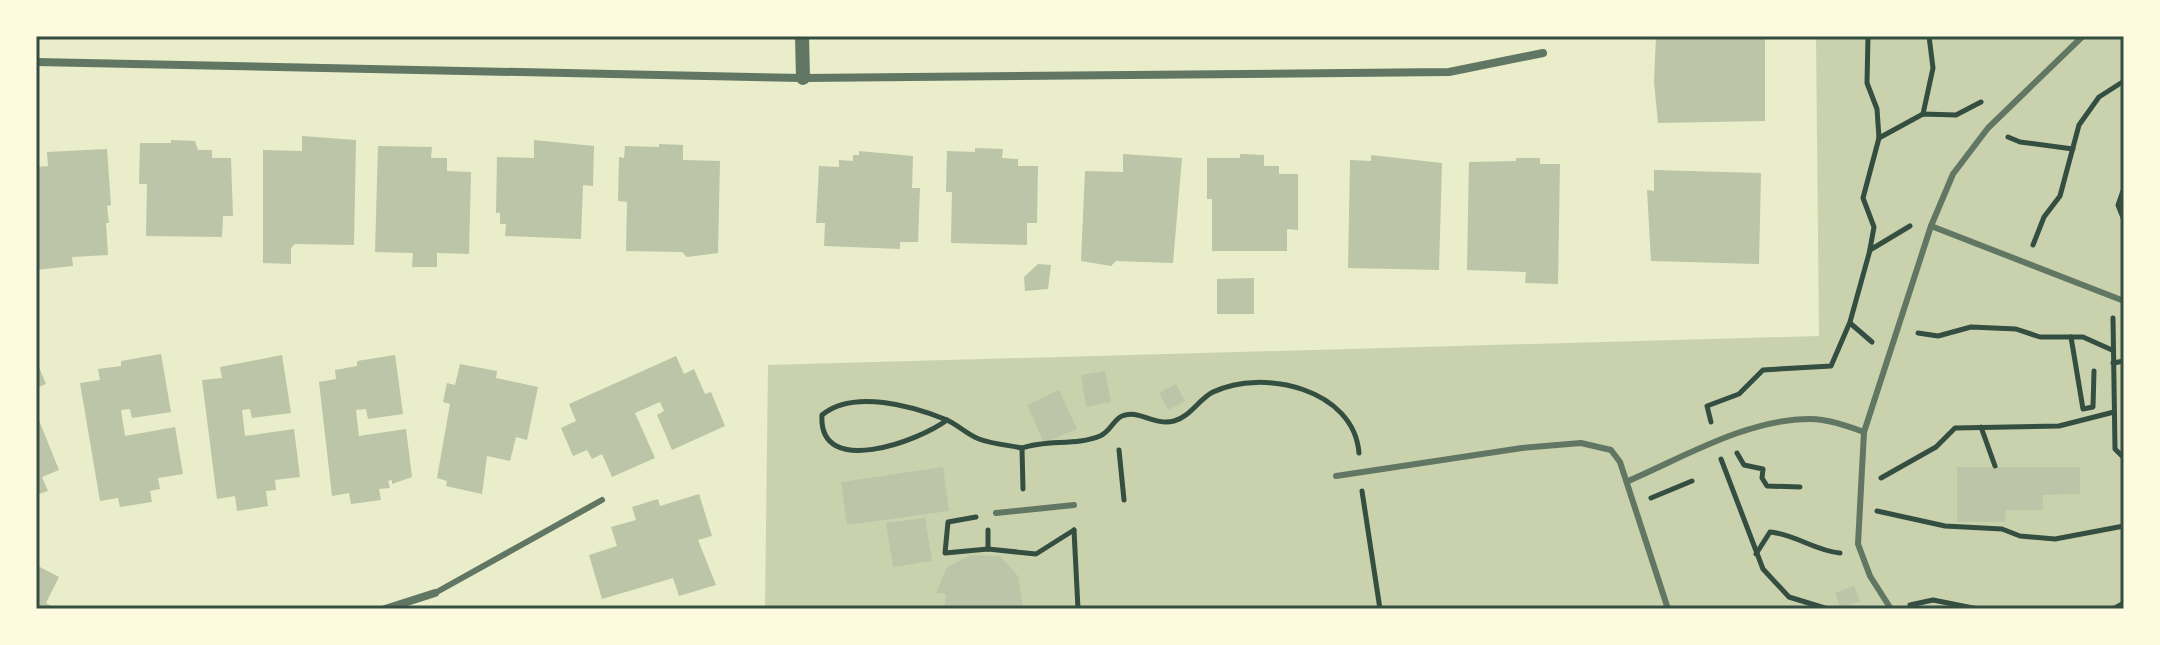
<svg xmlns="http://www.w3.org/2000/svg" width="2160" height="645" font-family="'DM Sans',sans-serif">
<style>
.green{fill:#cad2ad}
.building{fill:#bcc5a7}
.lines{fill:none;stroke-linecap:round;stroke-linejoin:round}
.path{stroke:#344e41;stroke-width:5}
.service{stroke:#617663;stroke-width:6}
.minor{stroke:#617663;stroke-width:8}
.tertiary{stroke:#617663;stroke-width:14}
.neatline{fill:none;stroke:#344e41;stroke-width:3}
</style>
<rect width="100%" height="100%" fill="#e9edc9"/>
<polygon class="green" points="1816,36 2124,36 2124,609 765,609 768,365 1819,336"/>
<g class="building">
<polygon points="1656,36 1765,36 1765,121 1658,123 1654,82"/>
<polygon points="302,136 356,140 354,245 295,244 291,248 291,264 263,263 263,150 302,151"/>
<polygon points="171,140 195,141 198,150 212,150 212,158 231,158 233,216 223,216 222,237 146,236 147,184 139,184 140,143 171,143"/>
<polygon points="534,140 594,146 593,186 583,185 581,239 505,236 506,224 500,224 500,213 496,213 497,157 534,158"/>
<polygon points="659,144 683,145 683,160 720,161 718,253 687,257 682,252 626,251 627,202 618,201 619,157 624,158 625,146 659,147"/>
<polygon points="378,146 432,147 431,158 447,158 447,171 471,172 469,254 437,253 437,267 412,267 413,253 375,252"/>
<polygon points="975,148 1003,149 1002,158 1018,159 1018,166 1038,166 1037,223 1027,223 1027,245 951,243 952,192 946,192 947,151 975,152"/>
<polygon points="107,149 111,205 107,206 109,223 106,223 108,255 72,257 73,266 36,270 36,167 48,166 47,152"/>
<polygon points="859,151 913,156 912,188 920,188 918,242 900,242 900,249 824,246 825,223 816,223 819,166 839,167 839,160 853,161 853,155 859,155"/>
<polygon points="1123,154 1182,158 1173,263 1116,261 1111,266 1081,261 1085,171 1123,172"/>
<polygon points="1240,154 1264,155 1264,166 1279,166 1279,174 1298,174 1298,230 1287,229 1287,251 1212,251 1212,199 1207,199 1207,158 1240,158"/>
<polygon points="1371,155 1442,163 1439,270 1348,268 1350,160 1371,161"/>
<polygon points="1516,158 1540,158 1540,164 1560,164 1558,284 1525,283 1526,272 1467,270 1469,162 1516,161"/>
<polygon points="1654,170 1761,173 1759,264 1651,261 1647,190 1654,191"/>
<polygon points="1038,264 1051,265 1048,289 1025,291 1024,277"/>
<polygon points="1254,278 1254,314 1217,314 1217,279"/>
<polygon points="161,354 171,412 132,418 130,409 121,410 125,436 175,427 183,474 158,478 160,489 150,491 152,502 120,507 118,498 100,501 80,383 100,380 98,369 121,366 121,361"/>
<polygon points="282,355 291,413 252,418 250,409 242,410 245,436 294,429 300,477 275,480 276,490 266,491 268,506 237,511 235,496 217,499 202,380 222,378 220,367"/>
<polygon points="395,355 403,414 368,419 366,409 356,410 359,436 406,429 412,477 392,484 392,480 388,481 390,488 379,489 381,500 351,504 349,493 332,496 319,382 336,379 335,370 357,366 357,361"/>
<polygon points="676,356 684,374 694,369 705,394 711,392 725,426 672,450 657,415 664,411 660,402 635,413 655,458 612,477 602,454 592,459 587,450 573,456 561,428 576,421 569,404"/>
<polygon points="36,360 46,384 36,388"/>
<polygon points="460,364 497,371 496,378 538,387 527,440 516,437 510,461 487,456 482,494 446,486 447,481 437,478 450,404 443,402 447,383 455,385"/>
<polygon points="1105,371 1111,402 1086,407 1081,375"/>
<polygon points="1176,384 1185,401 1168,410 1159,393"/>
<polygon points="1059,390 1077,429 1044,443 1027,405"/>
<polygon points="36,413 59,470 42,477 48,491 36,495"/>
<polygon points="943,467 949,511 847,525 841,482"/>
<polygon points="1957,467 2080,467 2080,494 2043,495 2043,510 2006,510 2005,522 1957,522"/>
<polygon points="699,494 712,536 698,540 716,585 679,596 673,578 602,599 589,555 617,546 611,527 636,520 632,507 658,499 660,506"/>
<polygon points="925,518 932,561 893,567 886,523"/>
<polygon points="971,555 1000,556 1018,576 1023,609 944,609 946,594 936,593 947,567"/>
<polygon points="36,565 59,577 46,603 57,609 36,609"/>
<polygon points="1854,586 1860,601 1841,609 1835,593"/>
</g>
<g class="lines">
<g class="path">
<polyline points="1868,36 1867,83 1877,109 1879,138 1863,198 1874,227 1870,249"/>
<polyline points="1923,114 1933,68 1929,36"/>
<polyline points="2008,137 2020,142 2073,149"/>
<polyline points="1879,138 1923,114 1956,115 1981,102"/>
<polyline points="2124,188 2118,205 2124,220"/>
<polyline points="2033,245 2044,217 2060,196 2079,125 2099,97 2124,81"/>
<polyline points="2113,318 2115,449 2124,458"/>
<polyline points="1850,323 1872,342"/>
<polyline points="1918,333 1938,336 1971,327 2016,329 2040,337 2083,337 2112,350"/>
<polyline points="2071,337 2083,409 2093,407 2094,371"/>
<polyline points="2113,363 2124,361"/>
<path d="M947,420C919,441 818,479 822,415C853,389 913,406 947,420C958,425 968,435 979,439C992,444 1008,445 1022,448"/>
<polyline points="1711,422 1707,406 1739,394 1763,370 1831,366 1850,322 1870,250 1910,226"/>
<polyline points="1981,427 1995,466"/>
<polyline points="1119,450 1124,500"/>
<polyline points="1737,453 1744,465 1763,469 1762,478 1767,486 1800,487"/>
<polyline points="1721,459 1763,569 1789,597 1828,609"/>
<polyline points="1881,478 1936,447 1955,428 2059,426 2114,412"/>
<path d="M1023,489L1022,448C1046,439 1076,446 1100,436C1110,432 1114,419 1122,416C1139,409 1153,426 1174,421C1190,417 1199,399 1213,392C1263,368 1354,389 1359,453"/>
<polyline points="1362,491 1380,609"/>
<polyline points="1651,498 1692,481"/>
<polyline points="1877,511 1945,526 2002,529 2020,536 2055,539 2124,526"/>
<polyline points="976,517 948,522 945,553 988,549 1036,554 1074,530"/>
<polyline points="1074,530 1078,609"/>
<polyline points="988,549 988,530"/>
<path d="M1756,554L1770,532C1795,534 1815,551 1840,553"/>
<polyline points="1910,605 1933,600 1978,609"/>
<polyline points="2113,609 2124,603"/>
</g>
<g class="service">
<polyline points="1931,226 2124,301"/>
<polyline points="1336,476 1522,448 1581,443 1611,450 1620,462 1668,609"/>
<path d="M1628,481C1684,457 1747,419 1810,419C1828,419 1847,426 1864,432"/>
<polyline points="996,513 1074,505"/>
<polyline points="435,593 602,500"/>
<polyline points="1891,609 1870,576 1858,544 1864,432 1931,226 1953,174 1988,128 2083,36"/>
</g>
<g class="minor">
<polyline points="36,62 803,78 1449,72 1543,53"/>
<polyline points="385,609 435,593"/>
</g>
<polyline class="tertiary" points="802,36 803,78"/>
</g>
<rect width="2160" height="645" fill="none" stroke="#fefae0" stroke-width="76"/>
<rect x="38" y="38" width="2084" height="569" class="neatline"/>
</svg>
